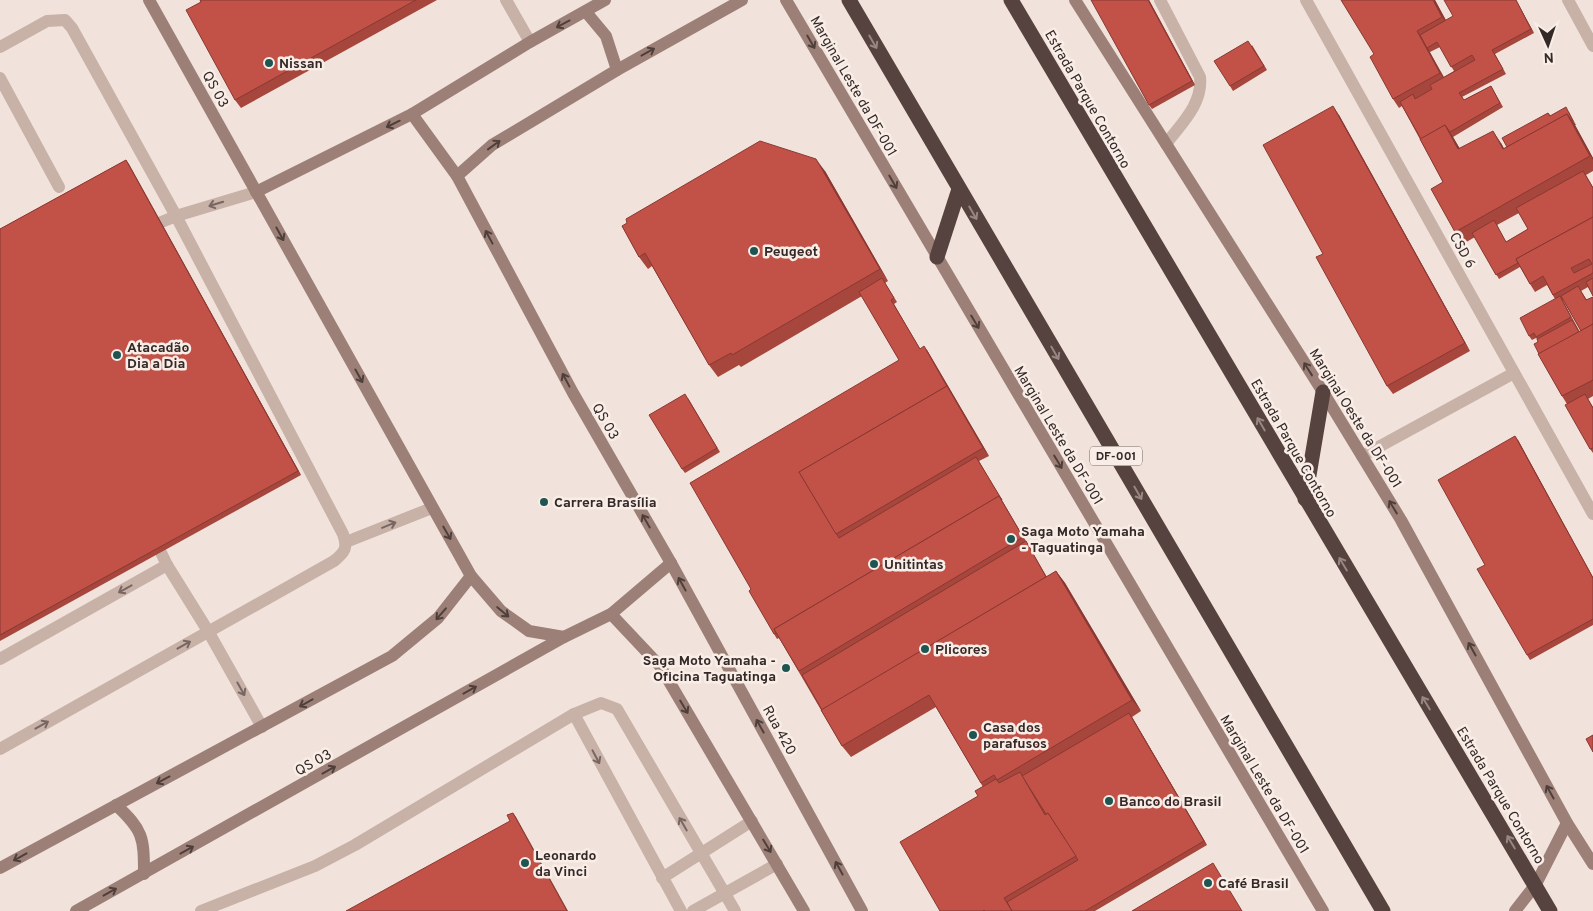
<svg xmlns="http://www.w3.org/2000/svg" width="1593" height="911" font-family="Overpass,sans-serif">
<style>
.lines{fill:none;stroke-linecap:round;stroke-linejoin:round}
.lane{stroke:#c8b1a7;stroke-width:12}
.street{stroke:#c8b1a7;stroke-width:12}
.secondary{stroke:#9c8078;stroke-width:12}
.highway{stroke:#56423f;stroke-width:15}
.wall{fill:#a7463d;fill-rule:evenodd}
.shaded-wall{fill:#883932}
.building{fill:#c25147;stroke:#883932;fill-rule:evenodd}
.oneway{stroke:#4f3f3b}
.oneway2{stroke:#978682}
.oneway3{stroke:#776661}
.poi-dot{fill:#1e5550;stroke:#f9ede7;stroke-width:2}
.labels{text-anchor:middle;stroke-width:5;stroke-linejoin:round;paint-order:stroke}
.shield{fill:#f9ede7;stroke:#706461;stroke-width:1}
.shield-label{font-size:12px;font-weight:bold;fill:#352927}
.poi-label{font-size:14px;font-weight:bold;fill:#352927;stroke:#f9ede7;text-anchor:start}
.street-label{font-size:14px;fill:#352927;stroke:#f9ede7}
</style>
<rect width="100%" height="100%" fill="#f1e3db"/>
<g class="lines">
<g class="lane">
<polyline points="506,0 530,42"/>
<path d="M1160,0L1200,77C1203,104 1181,124 1166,144"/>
<path d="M0,47L47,21L65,20L72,28L176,216L343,534C348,548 345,552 334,561L0,749"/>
<polyline points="0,78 59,187"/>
<polyline points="147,228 176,216 256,192"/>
<polyline points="154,538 167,565 208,631 262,727"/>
<polyline points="346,542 432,508"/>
<polyline points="0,659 167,565"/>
<polyline points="574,714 681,911"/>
<polyline points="662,878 752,821"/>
<polyline points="201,911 315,866 355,845 574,714 601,703 617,709 735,911"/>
<polyline points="693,911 777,864"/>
</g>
<g class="street">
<polyline points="1306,0 1593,514"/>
<polyline points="1568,0 1593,46"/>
<polyline points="1362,456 1514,373"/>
</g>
<g class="secondary">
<polyline points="149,0 471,576 501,611 529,631 564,637"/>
<polyline points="786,0 1323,911"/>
<polyline points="1075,0 1323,392 1401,520 1567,823 1593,864"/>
<polyline points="586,12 606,36 617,70"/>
<polyline points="412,114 457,176 573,393 671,563 862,911"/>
<polyline points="457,176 492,145 617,70 742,0"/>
<polyline points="256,192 412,114 530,42 605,0"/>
<polyline points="611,614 660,666 804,911"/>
<path d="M116,805C143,830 144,837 144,874"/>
<polyline points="0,868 392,656 438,618 471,576"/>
<polyline points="76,911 564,637 611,614 671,563"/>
<polyline points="1515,911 1536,884 1567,823"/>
</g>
<g class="highway">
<polyline points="849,0 1383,911"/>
<polyline points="1011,0 1550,911"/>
<polyline points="937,257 959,189"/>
<polyline points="1305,499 1323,392"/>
</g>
</g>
<g class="wall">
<polygon points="200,0 437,0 241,108 235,100"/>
<polygon points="1149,0 1195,85 1152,109 1149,105"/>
<path d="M1435,0L1446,20L1516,0L1534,33L1495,54L1506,74L1462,97L1464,100L1491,86L1503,107L1453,137L1460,149L1501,143L1504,149L1548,113L1551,116L1569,112L1576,125H1575L1593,158V171L1586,175L1593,187V296L1588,287L1581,291L1587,300L1593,297V396L1588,399L1593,407V453L1590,449L1567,404L1562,396L1539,354L1538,342L1537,339L1536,338L1532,340L1529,336L1555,299L1547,285L1535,292L1530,284L1520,267L1499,279L1475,237L1463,244L1455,232L1443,182L1402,106L1399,108L1393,99L1374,54ZM1440,47L1454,71L1444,77L1429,51L1430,52ZM1519,213L1528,229L1506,242L1497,225ZM1563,300L1581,331L1580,332L1563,301Z"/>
<polygon points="1252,45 1267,70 1233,91 1230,86"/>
<polygon points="1339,115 1470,351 1393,394 1387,386 1323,254"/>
<polygon points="126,160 301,475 0,641 0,229"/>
<polygon points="825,171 888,281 885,283 897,302 894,304 920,349 927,350 989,456 979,461 1047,577 1056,571 1065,583 1141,711 1132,717 1207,845 1095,911 940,911 978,796 983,787 936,707 851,757 842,746 779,638 777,639 774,634 751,589 899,360 862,296 741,367 739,365 718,377 709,365 652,266 648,269 639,257 622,226"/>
<polygon points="688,398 720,452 685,473 682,469"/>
<polygon points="1518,440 1593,577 1593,625 1530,660 1527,655"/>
</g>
<g class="shaded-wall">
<polygon points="1148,0 1149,0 1195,85 1192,81"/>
<polygon points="1433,0 1435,0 1448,25 1442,17"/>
<polygon points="1516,0 1534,33 1531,29"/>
<polygon points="1417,31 1423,39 1446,82 1440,73"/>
<polygon points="1333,106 1339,115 1470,351 1465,343"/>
<polygon points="1567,114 1575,125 1593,158 1593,160"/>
<polygon points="1445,125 1453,137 1467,161 1458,149"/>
<polygon points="1493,131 1501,143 1511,161 1503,149"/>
<polygon points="816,159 825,171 888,281 880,269"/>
<polygon points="126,160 129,164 301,475 298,471"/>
<polygon points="924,346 927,350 989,456 983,448"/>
<polygon points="1515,436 1518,440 1593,578"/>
<polygon points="1056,571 1065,583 1141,711 1132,700"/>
<polygon points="1129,713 1132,717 1207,845 1204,841"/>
<polygon points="513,813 516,817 568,911 567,911"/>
</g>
<g class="building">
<polygon points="200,0 416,0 235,100 186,10 201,2"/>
<polygon points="1091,0 1148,0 1192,81 1149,105"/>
<polygon points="1341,0 1433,0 1442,17 1417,31 1440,73 1393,99 1370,57 1374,54"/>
<polygon points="1444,0 1516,0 1531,29 1492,50 1503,69 1459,93 1464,100 1491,86 1500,103 1450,132 1445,125 1421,139 1400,102 1413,94 1415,99 1432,89 1430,85 1475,60 1472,55 1451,67 1437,42 1427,48 1420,35 1453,16"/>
<polygon points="1248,41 1264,66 1230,86 1214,61"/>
<polygon points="1333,106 1465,343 1387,386 1316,257 1323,254 1263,145"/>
<polygon points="1566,107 1573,121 1572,121 1567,114 1507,147 1502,138 1548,113 1550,116"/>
<polygon points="1567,114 1590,156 1455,232 1431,189 1443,182 1420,139 1445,125 1458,149 1493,131 1503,149"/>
<polygon points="760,141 816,159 880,269 732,355 731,353 709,365 645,253 639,257 622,226 627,223 626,219"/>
<polygon points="126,160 298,471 0,635 0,229"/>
<polygon points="1583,171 1593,188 1593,217 1516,259 1518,263 1496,275 1472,233 1494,220 1506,242 1528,229 1516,208"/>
<path d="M1593,217V273L1553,295L1543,276L1530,284L1516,259ZM1589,259L1592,264L1574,273L1571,268Z"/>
<polygon points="882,278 894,298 891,300 920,349 924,346 949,390 947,386 799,472 839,538 976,457 1002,500 999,496 774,629 776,633 774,634 749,591 751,589 690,483 899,360 859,292"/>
<polygon points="1593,278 1593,296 1586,282"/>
<polygon points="1578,286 1586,300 1593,297 1593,324 1581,331 1561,296"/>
<polygon points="1560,296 1571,317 1536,337 1534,333 1529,336 1520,318"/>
<polygon points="1572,320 1579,332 1539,354 1534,344 1538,342 1537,339"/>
<polygon points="1593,324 1593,380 1562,396 1538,354"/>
<polygon points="947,386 983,448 836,534 799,472"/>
<polygon points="685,394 717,448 682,469 649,415"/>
<polygon points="1585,394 1593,408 1593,448 1590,449 1565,405"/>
<polygon points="1515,436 1593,578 1593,619 1527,655 1477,569 1485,565 1438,480"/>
<polygon points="999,496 1023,537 799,671 774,629"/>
<polygon points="1026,541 1046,577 822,710 802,675"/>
<polygon points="1056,571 1132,700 997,780 994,775 981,783 929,695 842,746 821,710"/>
<polygon points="1129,713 1204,841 1085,911 1012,911 1007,902 1078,860 1048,813 1046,814 1022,776"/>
<polygon points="1593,735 1593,752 1586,739"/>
<polygon points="1020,772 1045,815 1048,813 1076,856 1004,898 1012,911 985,911 984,910 983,911 940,911 900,842 978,796 975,791 996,779 999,783"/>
<polygon points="513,813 567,911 346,911 510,821 507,815"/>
<polygon points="1213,863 1242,911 1132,911"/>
</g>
<defs><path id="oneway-shaft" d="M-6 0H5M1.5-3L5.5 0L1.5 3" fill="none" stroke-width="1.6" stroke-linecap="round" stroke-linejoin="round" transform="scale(1.25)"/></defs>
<g class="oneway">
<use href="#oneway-shaft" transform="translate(563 24) rotate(152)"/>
<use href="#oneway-shaft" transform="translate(811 42) rotate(60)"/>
<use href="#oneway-shaft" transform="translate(648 52) rotate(-29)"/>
<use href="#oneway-shaft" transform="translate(393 124) rotate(154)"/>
<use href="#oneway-shaft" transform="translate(494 145) rotate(-36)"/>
<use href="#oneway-shaft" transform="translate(893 182) rotate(60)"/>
<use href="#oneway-shaft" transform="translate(280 234) rotate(61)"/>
<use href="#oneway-shaft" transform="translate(489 237) rotate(-118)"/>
<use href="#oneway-shaft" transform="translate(975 322) rotate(59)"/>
<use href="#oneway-shaft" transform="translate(1308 369) rotate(-122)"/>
<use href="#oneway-shaft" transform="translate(359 376) rotate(61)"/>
<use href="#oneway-shaft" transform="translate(566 380) rotate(-118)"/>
<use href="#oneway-shaft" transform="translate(1058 462) rotate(59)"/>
<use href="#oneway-shaft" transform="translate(1393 507) rotate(-121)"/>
<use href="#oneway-shaft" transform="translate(646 521) rotate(-120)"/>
<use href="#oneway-shaft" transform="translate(447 533) rotate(60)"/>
<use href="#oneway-shaft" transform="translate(682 584) rotate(-119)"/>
<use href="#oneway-shaft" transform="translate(503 612) rotate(40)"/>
<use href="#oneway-shaft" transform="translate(441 614) rotate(131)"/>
<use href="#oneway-shaft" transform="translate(1472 649) rotate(-119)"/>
<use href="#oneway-shaft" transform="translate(470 690) rotate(-29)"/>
<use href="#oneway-shaft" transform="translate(306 703) rotate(151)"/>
<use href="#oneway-shaft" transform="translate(684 707) rotate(59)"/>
<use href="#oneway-shaft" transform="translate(760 726) rotate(-119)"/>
<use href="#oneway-shaft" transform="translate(329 770) rotate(-29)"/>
<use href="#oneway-shaft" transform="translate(163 780) rotate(152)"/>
<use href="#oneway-shaft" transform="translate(1550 792) rotate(-119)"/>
<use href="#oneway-shaft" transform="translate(767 846) rotate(59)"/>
<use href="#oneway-shaft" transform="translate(187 850) rotate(-29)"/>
<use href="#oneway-shaft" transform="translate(20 857) rotate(151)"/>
<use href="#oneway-shaft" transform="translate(839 868) rotate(-119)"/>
<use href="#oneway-shaft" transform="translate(110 892) rotate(-29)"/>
</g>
<g class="oneway2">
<use href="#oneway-shaft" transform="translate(873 42) rotate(60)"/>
<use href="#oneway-shaft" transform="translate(973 213) rotate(60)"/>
<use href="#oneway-shaft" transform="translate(1055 353) rotate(60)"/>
<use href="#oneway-shaft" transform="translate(1261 424) rotate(-120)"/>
<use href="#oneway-shaft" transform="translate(1138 493) rotate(60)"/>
<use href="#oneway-shaft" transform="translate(1343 564) rotate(-121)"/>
<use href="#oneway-shaft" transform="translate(1426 703) rotate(-121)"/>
<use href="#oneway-shaft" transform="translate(1511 842) rotate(-121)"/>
</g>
<g class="oneway3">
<use href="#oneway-shaft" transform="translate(216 204) rotate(163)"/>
<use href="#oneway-shaft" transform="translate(389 525) rotate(-22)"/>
<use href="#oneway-shaft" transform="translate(125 589) rotate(151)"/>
<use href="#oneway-shaft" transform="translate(184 645) rotate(-29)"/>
<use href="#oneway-shaft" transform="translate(241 689) rotate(61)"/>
<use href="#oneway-shaft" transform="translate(42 725) rotate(-29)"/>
<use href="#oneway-shaft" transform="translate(596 757) rotate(62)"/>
<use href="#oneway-shaft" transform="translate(683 824) rotate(-120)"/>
</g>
<g class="poi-dot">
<circle cx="269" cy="63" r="5"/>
<circle cx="754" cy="251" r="5"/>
<circle cx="117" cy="355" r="5"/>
<circle cx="544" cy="502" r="5"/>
<circle cx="1011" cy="539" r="5"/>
<circle cx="874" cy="564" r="5"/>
<circle cx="925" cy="649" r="5"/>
<circle cx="786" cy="668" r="5"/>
<circle cx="973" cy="735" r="5"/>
<circle cx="1109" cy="801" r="5"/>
<circle cx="525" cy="863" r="5"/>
<circle cx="1208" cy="883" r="5"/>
</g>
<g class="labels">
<rect class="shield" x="1090" y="446.5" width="52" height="19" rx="4"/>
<g class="shield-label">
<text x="1116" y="460">DF-001</text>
</g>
<g class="poi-label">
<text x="279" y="68">Nissan</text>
<text x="764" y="256">Peugeot</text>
<text x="127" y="352">Atacadão<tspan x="127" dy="16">Dia a Dia</tspan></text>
<text x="554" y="507">Carrera Brasília</text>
<text x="1021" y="536">Saga Moto Yamaha<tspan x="1021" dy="16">- Taguatinga</tspan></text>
<text x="884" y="569">Unitintas</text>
<text x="935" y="654">Plicores</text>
<text x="776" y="665" text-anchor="end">Saga Moto Yamaha -<tspan x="776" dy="16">Oficina Taguatinga</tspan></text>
<text x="983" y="732">Casa dos<tspan x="983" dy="16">parafusos</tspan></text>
<text x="1119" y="806">Banco do Brasil</text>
<text x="535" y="860">Leonardo<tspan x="535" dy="16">da Vinci</tspan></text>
<text x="1218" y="888">Café Brasil</text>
</g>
<g class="street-label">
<text transform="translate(854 86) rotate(60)" y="5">Marginal Leste da DF-001</text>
<text transform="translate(216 89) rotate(61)" y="5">QS 03</text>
<text transform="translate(1088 99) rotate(60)" y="5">Estrada Parque Contorno</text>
<text transform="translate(1463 250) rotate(61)" y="5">CSD 6</text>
<text transform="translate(1356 418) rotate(58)" y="5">Marginal Oeste da DF-001</text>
<text transform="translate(606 421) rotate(60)" y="5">QS 03</text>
<text transform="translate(1059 435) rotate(59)" y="5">Marginal Leste da DF-001</text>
<text transform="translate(1294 448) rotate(60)" y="5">Estrada Parque Contorno</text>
<text transform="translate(780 730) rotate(61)" y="5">Rua 420</text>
<text transform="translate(313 762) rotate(-29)" y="5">QS 03</text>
<text transform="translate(1265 784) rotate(59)" y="5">Marginal Leste da DF-001</text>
<text transform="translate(1501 795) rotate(59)" y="5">Estrada Parque Contorno</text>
</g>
</g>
<g transform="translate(1548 45) rotate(177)" stroke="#f9ede7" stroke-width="4" paint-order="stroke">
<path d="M0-4L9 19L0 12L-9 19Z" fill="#352927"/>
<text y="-8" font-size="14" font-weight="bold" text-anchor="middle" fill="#352927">N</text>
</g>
</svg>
